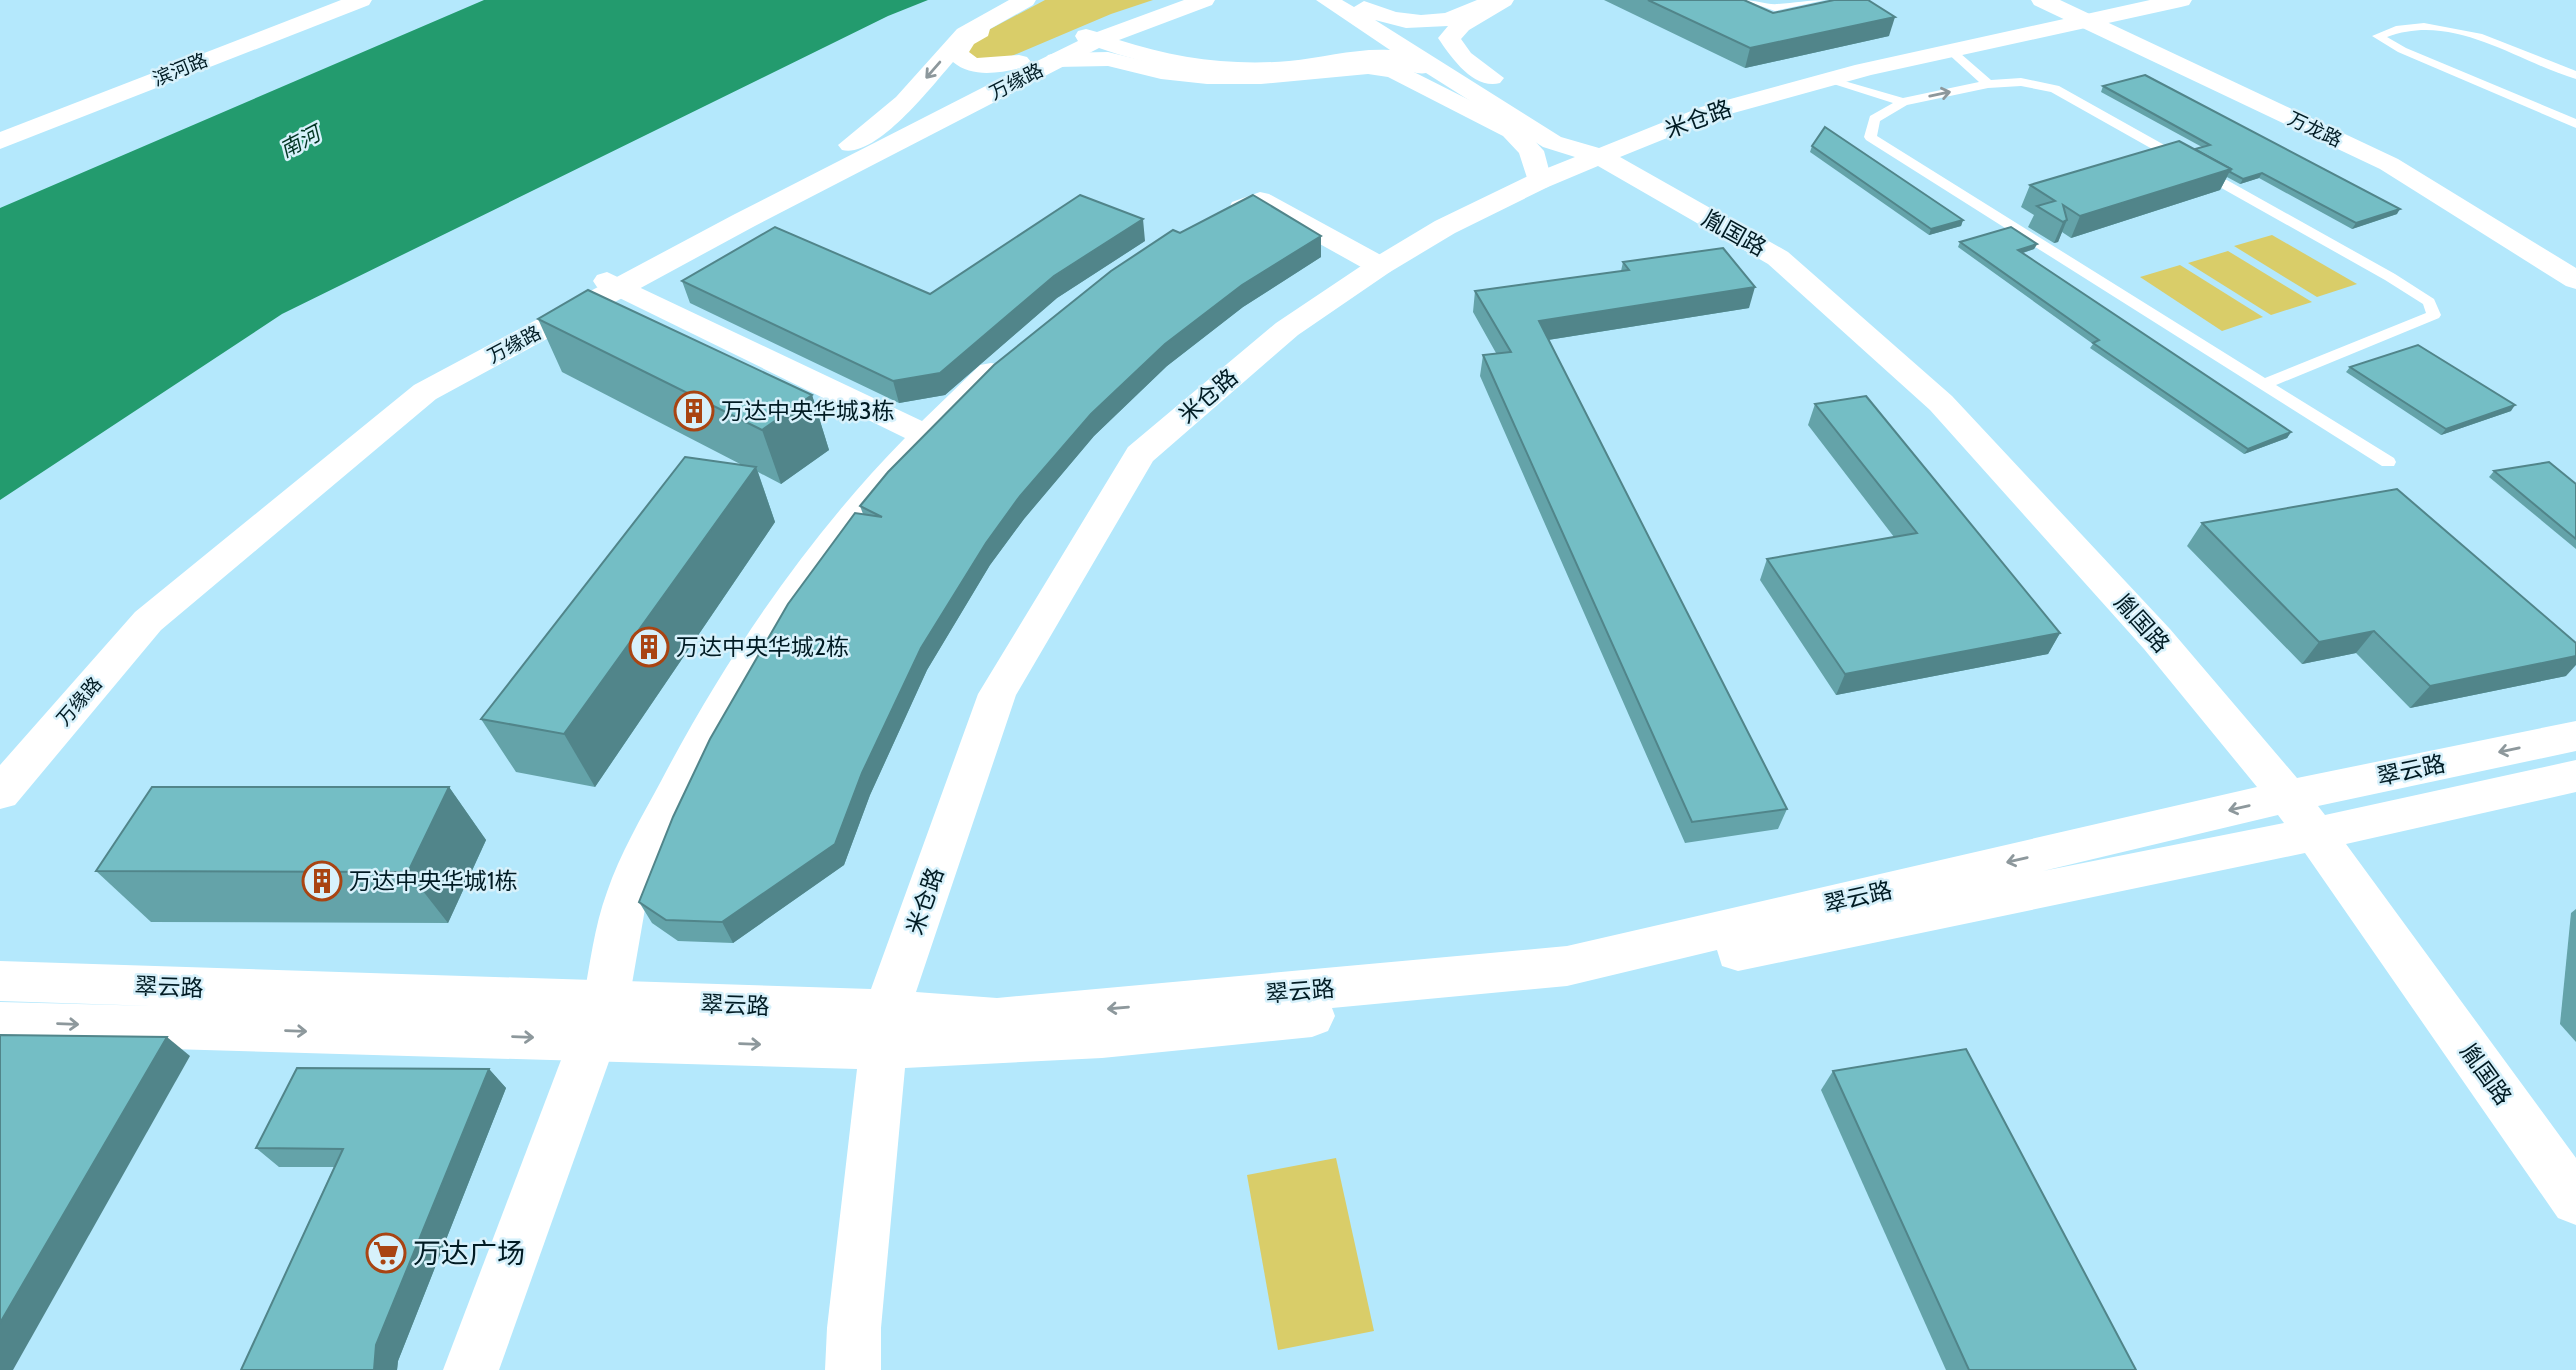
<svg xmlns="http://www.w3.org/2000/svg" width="2576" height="1370" font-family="Cabin,'Noto Sans SC',sans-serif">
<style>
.green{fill:#d9cd69}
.water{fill:#239b6e}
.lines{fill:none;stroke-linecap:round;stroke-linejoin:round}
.lane{fill:#fff;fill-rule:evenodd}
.street{fill:#fff;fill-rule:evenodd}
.secondary{fill:#fff;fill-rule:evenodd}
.highway{fill:#fff;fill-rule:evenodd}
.wall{fill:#64a3a9}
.shaded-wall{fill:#51858a}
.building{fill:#74bec5;stroke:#51858a;stroke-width:2}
.oneway{stroke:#8d989c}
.labels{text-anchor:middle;stroke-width:5;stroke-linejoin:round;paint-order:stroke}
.far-street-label{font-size:19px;fill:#011b23;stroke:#d7f1fb}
.far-water-label{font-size:21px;font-style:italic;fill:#023522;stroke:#d7f1fb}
.street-label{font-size:23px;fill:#011b23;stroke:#d7f1fb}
.poi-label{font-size:23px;fill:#011b23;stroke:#d7f1fb;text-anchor:start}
.near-poi-label{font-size:28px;fill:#011b23;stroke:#d7f1fb;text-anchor:start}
</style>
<rect width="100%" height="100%" fill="#b4e8fc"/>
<g class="green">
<polygon points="1045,0 1153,0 1111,14 1007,58 970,59 963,50 979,35"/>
<polygon points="2272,235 2357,284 2317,297 2234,246"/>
<polygon points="2228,251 2312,302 2271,315 2188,263"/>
<polygon points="2180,265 2263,317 2222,331 2140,277"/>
<polygon points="1336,1158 1374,1331 1278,1350 1247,1175"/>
</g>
<polygon class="water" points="484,0 928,0 888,16 282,314 0,500 0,208"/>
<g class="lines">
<g class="lane">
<path d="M1744,0C1755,0 1767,5 1778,4C1794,3 1809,0 1825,0L1775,11Z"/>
<path d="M2424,23L2482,34L2576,71V79C2515,61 2454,12 2387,37L2406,48L2576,119V128L2398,52L2372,36L2396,26Z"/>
<path d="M1945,47H1953L1991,80L2021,78L2059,86L2395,274L2434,299L2441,315L2439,318L2276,385L2394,458L2396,462L2394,466H2382L1866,140L1864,137L1870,116L1893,103L1821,80L1827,76L1903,98L1979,82L1945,51ZM2021,86L2051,92L2385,280L2423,304L2426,313L2265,378L1877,136L1880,121L1907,105L1988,88Z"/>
</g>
<g class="street">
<polygon points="1108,52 1161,65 1207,70 1261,70 1368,60 1402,66 1521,126 1544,151 1552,181 1548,187 1539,189 1530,187 1519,153 1503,136 1388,77 1368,74 1261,84 1207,84 1161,79 1108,66 1056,67 1048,65 1044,60 1048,55 1056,53"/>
<polygon points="1260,192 1269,194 1390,260 1394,266 1390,272 1380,275 1370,272 1259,210 1242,216 1232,214 1229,208 1232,202"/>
<path d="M607,272L922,421L980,365L991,363L1002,365L1006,372L910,471L868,521L828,573L756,681L726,733L659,868L645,909L629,1001L622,1016L606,1022L590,1016L583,1001C590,965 594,927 607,892C620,854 641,818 660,783C726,657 806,539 905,438L597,287L593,281L597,275Z"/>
<polygon points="593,1018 610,1024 617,1039 499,1370 443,1370 569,1039 576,1024"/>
</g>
<g class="secondary">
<polygon points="341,0 372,0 369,5 0,149 0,132"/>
<path d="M1009,0H1036L1033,5L990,29L988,36L974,44L969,52L977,58L1019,55L1027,57L1031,62L1029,65L1078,41L1075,36L1078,31L1086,29L1097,32L1184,0H1215L1212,5L1119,40C1174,58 1231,66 1289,61C1323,58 1355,48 1390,50L1316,0H1342L1354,7L1364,1L1396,12L1421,15L1445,13L1477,0H1514L1511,5L1469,30L1461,39L1471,53L1504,78L1500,83C1473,90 1451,57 1438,38L1448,26L1406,28L1375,20L1561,137L1599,148L1701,107L1855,65L2150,0H2192L2189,5L2181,7L1871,75L1719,117L1620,157L1788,252L1952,396L2170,629L2297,778L2576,721V751L2318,806L2325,815L2576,760V792L2346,844L2576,1158V1225L2558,1218L2305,853L1738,971L1722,966L1717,950L1567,986L1332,1008L1335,1016L1328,1031L1312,1037L1102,1058L905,1068L881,1328V1370H825L827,1328L857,1069L0,1044V1002L154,1006L0,1001V961L871,989L978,694L1128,447L1276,323L1370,260L1435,221L1530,175L1575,157L1543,147L1426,73C1414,76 1391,63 1374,63C1345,63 1318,73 1289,75C1224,81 1160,69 1099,48L753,227L436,399L161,630L15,805L0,809V765L135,612L414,385L733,215L1021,68C999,73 972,78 953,62C932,86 876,159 842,150L838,145L896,97L957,29ZM1598,166L1768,264L1930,410L2144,649L2257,787L1567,946L997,998L916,992L1016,695L1153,461L1298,335L1390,272L1455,233L1548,187ZM2278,815L2284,823L2043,871Z"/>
</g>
<polygon class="highway" points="2031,0 2060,0 2398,159 2576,268 2576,289 2566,286 2380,169 2034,5"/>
</g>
<g class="wall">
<polygon points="1604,0 1744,0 1773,13 1889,36 1745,68"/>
<polygon points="2103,86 2397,214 2352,229 2259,178 2240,184 2227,177 2220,190 2071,238 2062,232 2058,242 2054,243 2028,227 2034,215 2021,207 2030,185 2202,147 2101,92"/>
<polygon points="1812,146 1963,220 1961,226 1929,235 1810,152"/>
<polygon points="1180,233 1321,236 1321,257 1243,307 1167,366 1094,436 1024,519 990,565 927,670 870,795 844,865 733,943 678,941 652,923 639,902 863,514 860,506"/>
<polygon points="1145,241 1057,298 945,395 899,403 690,303 682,281 930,294"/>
<polygon points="1960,242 2037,244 2034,249 2023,253 2291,432 2287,438 2244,454 2090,348 2093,344 1958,247"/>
<polygon points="1623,262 1749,308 1548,340 1787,809 1778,829 1685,843 1480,376 1483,355 1496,353 1473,312 1475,291 1621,271"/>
<polygon points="538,319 812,395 829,450 781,484 758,472 775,522 595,787 516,772 481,719 744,466 562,372"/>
<polygon points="2350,367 2511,411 2441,435 2346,372"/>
<polygon points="1815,404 2060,633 2048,654 1836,695 1760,580 1767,559 1894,537 1808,425"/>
<polygon points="2494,471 2576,484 2576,549 2489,477"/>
<polygon points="2202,523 2566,676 2410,708 2356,653 2302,664 2187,546"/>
<polygon points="449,787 486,840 448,923 151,922 96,871"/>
<polygon points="2576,909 2576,1042 2560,1024 2571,913"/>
<polygon points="489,1069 506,1088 398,1361 397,1370 241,1370 334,1167 279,1167 256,1148"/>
<polygon points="1833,1071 2136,1370 1946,1370 1821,1090"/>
</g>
<g class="shaded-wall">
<polygon points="1895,17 1889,36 1745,68 1750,48"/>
<polygon points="2231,169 2220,190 2071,238 2080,216"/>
<polygon points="2262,173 2259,178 2240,184 2243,179"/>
<polygon points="2400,209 2397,214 2352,229 2356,223"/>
<polygon points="1143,219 1145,241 1057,298 945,395 899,403 893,381"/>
<polygon points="1963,220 1961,226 1929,235 1931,229"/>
<polygon points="2067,220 2058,242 2054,243 2063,222"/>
<polygon points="1321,236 1321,257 1243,307 1167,366 1094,436 1024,519 990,565 927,670 870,795 844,865 733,943 722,922 862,773 921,648 986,543 1020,496 1091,414 1165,344 1242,285"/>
<polygon points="2037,244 2034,249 2016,255 2018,250"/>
<polygon points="1755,287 1749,308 1535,342 1539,321"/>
<polygon points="812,395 829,450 781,484 762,430"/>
<polygon points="2515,405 2511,411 2441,435 2446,429"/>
<polygon points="2291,432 2287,438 2244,454 2248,449"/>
<polygon points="756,467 775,522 595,787 564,734"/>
<polygon points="2374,631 2356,653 2302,664 2319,642"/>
<polygon points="2060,633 2048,654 1836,695 1845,674"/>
<polygon points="2576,656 2576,665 2566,676 2410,708 2430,686"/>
<polygon points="449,787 486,840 448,923 408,872"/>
<polygon points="167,1037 190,1056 13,1370 0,1370 0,1323"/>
<polygon points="489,1069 506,1088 398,1361 397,1370 374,1370 376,1345"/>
</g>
<g class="building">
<polygon points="1648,0 1744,0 1773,13 1834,0 1868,0 1895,17 1750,48"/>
<polygon points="2145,75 2400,209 2356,223 2262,173 2243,179 2230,172 2231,169 2195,149 2210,145 2103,86"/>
<polygon points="1825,127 1963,220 1931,229 1812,146"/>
<polygon points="2179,141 2231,169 2080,216 2063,205 2067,220 2063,222 2037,206 2055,201 2030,185"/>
<polygon points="1080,195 1143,219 1054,276 940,373 893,381 682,281 775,227 930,294"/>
<polygon points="1253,195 1321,236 1242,285 1165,344 1091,414 1020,496 986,543 921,648 862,773 835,844 722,922 666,920 639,902 673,817 710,739 788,604 855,513 882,517 860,506 888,472 994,365 1111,271 1173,230 1180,233"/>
<polygon points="2011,227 2037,244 2018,250 2291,432 2248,449 2093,343 2099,340 1960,242"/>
<polygon points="1723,248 1755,287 1539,321 1787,809 1692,822 1483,355 1511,352 1475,291 1629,270 1623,262"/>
<polygon points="588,290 812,395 762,430 538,319"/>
<polygon points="2418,345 2515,405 2446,429 2350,367"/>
<polygon points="1866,396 2060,633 1845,674 1767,559 1917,533 1815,404"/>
<polygon points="685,457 756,467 564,734 481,719"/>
<polygon points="2549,462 2576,484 2576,539 2494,471"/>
<polygon points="2397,489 2576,643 2576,656 2430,686 2374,631 2319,642 2202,523"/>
<polygon points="152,787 449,787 408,872 96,871"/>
<polygon points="0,1035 167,1037 0,1323"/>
<polygon points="1966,1049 2136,1370 1969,1370 1833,1071"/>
<polygon points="297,1068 489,1069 376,1345 374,1370 241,1370 343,1149 256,1148"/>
</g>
<defs><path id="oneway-shaft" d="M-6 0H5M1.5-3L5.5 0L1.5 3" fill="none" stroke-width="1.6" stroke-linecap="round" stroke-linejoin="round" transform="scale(1.75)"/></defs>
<g class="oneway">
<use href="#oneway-shaft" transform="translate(933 70) rotate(131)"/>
<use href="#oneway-shaft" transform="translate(1940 94) rotate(-12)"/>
<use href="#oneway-shaft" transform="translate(2509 750) rotate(168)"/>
<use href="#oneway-shaft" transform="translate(2239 808) rotate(167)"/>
<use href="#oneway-shaft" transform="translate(2017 860) rotate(167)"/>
<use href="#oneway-shaft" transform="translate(1118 1008) rotate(175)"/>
<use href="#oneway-shaft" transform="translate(68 1024) rotate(2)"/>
<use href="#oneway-shaft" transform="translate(296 1031) rotate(2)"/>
<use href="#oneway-shaft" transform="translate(523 1037) rotate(2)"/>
<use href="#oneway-shaft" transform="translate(750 1044) rotate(2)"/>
</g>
<defs>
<symbol id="building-ring" viewBox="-11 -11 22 22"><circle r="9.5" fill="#d7f1fb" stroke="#a94412" stroke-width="1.5"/><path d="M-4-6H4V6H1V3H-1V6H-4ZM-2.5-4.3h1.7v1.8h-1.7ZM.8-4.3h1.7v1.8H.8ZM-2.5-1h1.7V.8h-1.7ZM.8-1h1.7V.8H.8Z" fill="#a94412"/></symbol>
<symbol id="supermarket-ring" viewBox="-11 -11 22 22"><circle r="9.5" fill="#d7f1fb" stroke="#a94412" stroke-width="1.5"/><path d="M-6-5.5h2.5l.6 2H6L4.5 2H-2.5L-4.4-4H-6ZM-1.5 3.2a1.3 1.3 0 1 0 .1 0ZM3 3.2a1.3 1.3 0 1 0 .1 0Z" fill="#a94412"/></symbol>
</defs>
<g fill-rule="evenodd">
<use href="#building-ring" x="672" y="389" width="44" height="44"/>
<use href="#building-ring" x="627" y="625" width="44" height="44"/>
<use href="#building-ring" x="300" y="859" width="44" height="44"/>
<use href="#supermarket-ring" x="364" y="1231" width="44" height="44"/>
</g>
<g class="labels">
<g class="far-street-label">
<text transform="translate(180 69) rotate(-22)" y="7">滨河路</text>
<text transform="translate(1016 81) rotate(-27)" y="7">万缘路</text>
<text transform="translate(2315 129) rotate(25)" y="7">万龙路</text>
<text transform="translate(514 344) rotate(-28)" y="7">万缘路</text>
<text transform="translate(79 701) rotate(-49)" y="7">万缘路</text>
</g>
<g class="far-water-label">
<text transform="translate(300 142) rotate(-28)" y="7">南河</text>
</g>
<g class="street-label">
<text transform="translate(1698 119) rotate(-20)" y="8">米仓路</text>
<text transform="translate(1734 233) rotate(29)" y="8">胤国路</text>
<text transform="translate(1208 396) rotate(-41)" y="8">米仓路</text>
<text transform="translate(2142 623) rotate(48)" y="8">胤国路</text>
<text transform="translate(2411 770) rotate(-12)" y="8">翠云路</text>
<text transform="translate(1858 897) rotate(-13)" y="8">翠云路</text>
<text transform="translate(925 901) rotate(-71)" y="8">米仓路</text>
<text transform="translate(169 987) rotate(2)" y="8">翠云路</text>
<text transform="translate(1300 991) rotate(-5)" y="8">翠云路</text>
<text transform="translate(735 1005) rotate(2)" y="8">翠云路</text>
<text transform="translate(2486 1074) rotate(54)" y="8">胤国路</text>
</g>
<g class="poi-label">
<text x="721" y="419">万达中央华城3栋</text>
<text x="676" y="655">万达中央华城2栋</text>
<text x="349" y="889">万达中央华城1栋</text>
</g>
<g class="near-poi-label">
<text x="413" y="1263">万达广场</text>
</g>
</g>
</svg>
